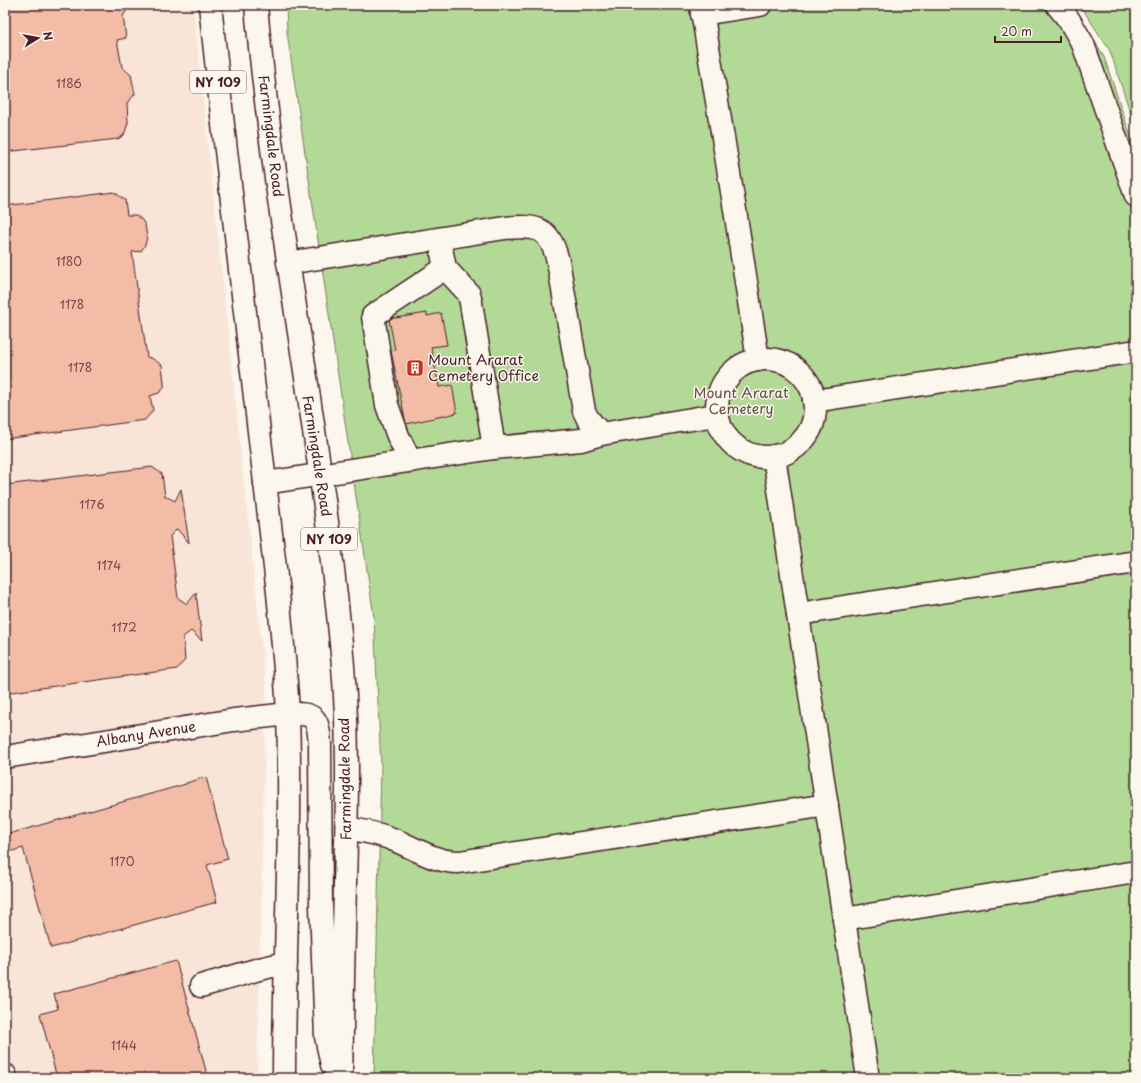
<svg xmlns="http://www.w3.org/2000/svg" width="1141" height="1083" font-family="'Playpen Sans',sans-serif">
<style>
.built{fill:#f8e5d7}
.green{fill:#b2da96;stroke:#7e7c60}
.building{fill:#f2bca6;stroke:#4a1f2b}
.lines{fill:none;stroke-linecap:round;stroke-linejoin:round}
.minor-casing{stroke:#4a1f2b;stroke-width:25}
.major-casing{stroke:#4a1f2b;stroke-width:25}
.minor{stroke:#fbf7ec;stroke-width:22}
.major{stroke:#fbf7ec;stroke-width:22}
.labels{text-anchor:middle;stroke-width:3;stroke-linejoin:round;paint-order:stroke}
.number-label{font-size:12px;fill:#74464a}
.shield{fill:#fbf7ec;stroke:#7f6065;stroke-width:1}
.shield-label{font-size:13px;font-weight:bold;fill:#4a1f2b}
.street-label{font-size:14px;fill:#4a1f2b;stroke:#fbf7ec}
.poi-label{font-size:14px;fill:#4a1f2b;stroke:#fbf7ec;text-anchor:start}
.park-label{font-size:14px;fill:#644e46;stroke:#fbf7ec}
</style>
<rect width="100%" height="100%" fill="#fbf7ec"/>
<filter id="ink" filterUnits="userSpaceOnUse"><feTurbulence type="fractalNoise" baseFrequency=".025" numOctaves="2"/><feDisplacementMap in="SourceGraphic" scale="8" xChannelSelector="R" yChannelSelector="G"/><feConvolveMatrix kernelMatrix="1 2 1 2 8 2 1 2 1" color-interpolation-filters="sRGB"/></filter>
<g filter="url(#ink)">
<polygon class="built" points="5,5 193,5 266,686 257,1078 5,1078"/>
<g class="green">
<polygon points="286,5 1073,5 1104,57 1136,152 1136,1078 374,1078 381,766 374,617 287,32"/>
<polygon points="1080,5 1136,5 1136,130 1110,51"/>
</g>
<g class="building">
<polygon points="5,5 130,5 123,16 126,38 117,40 122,67 131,75 135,94 127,103 128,123 124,135 118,139 5,152"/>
<polygon points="114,192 125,200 127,215 136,215 142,220 145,225 147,237 145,245 141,251 132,252 147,357 153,359 162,365 164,383 164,388 159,393 150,396 153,410 145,420 5,439 5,206"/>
<polygon points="427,313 427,316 441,313 447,345 431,347 439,387 452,385 457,413 406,424 391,351 395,350 389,319"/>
<polygon points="152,467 162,474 165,496 175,501 181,489 189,543 177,529 170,536 178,598 187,604 196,593 202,641 191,631 183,637 185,660 177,669 5,693 5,485"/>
<polygon points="206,777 228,859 207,865 217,902 51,948 23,848 9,852 5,835 186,784 186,783"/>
<polygon points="176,961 208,1078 57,1078 40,1014 58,1009 54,994"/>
</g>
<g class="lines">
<defs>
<g id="minor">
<polyline points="701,5 735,210 758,360"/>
<polyline points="1057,5 1069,20 1083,44 1136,196"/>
<polyline points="702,14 760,5"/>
<polyline points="442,253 445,268 469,294 471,303 494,448"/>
<path d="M288,263L505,228C538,225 549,227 558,261L584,411L588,419L601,434"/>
<circle cx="766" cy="408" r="49"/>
<polyline points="814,401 1136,351"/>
<polyline points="774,456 868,1078"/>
<polyline points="410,461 398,436 387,405 373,316 445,268"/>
<polyline points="265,483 494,448 581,440 601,434 716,415"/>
<polyline points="798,614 1136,562"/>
<polyline points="5,757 234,720 288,714"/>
<path d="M347,828C361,831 378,833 392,839C415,848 434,862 459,862L827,805"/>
<polyline points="844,919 1136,872"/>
<polyline points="201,986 259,969 286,963"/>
<polyline points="5,1075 6,1078"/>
</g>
<g id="major">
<path d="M210,5L223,125L278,593C282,633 286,673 288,714C292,835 284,957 284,1078"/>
<path d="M256,5C275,227 324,444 343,666C349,738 347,811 345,883C344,948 342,1013 341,1078"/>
<path d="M288,714C315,713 318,717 320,744L321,906L326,1037L332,1065"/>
</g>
</defs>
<use href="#minor" class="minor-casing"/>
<use href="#major" class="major-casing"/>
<use href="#minor" class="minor"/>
<use href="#major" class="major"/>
</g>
</g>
<defs>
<symbol id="building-square" viewBox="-11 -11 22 22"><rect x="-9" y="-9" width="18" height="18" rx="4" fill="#c8321e" stroke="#fbf7ec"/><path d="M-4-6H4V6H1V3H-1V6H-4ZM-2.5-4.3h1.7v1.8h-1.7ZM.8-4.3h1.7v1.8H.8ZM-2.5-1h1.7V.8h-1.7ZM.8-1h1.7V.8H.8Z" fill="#fff"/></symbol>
</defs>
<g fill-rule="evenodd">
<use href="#building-square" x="405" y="358" width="20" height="20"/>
</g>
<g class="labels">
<g class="number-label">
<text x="69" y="88">1186</text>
<text x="69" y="266">1180</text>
<text x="72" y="309">1178</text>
<text x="80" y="372">1178</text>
<text x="92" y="509">1176</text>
<text x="109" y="570">1174</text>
<text x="124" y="632">1172</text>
<text x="122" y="866">1170</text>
<text x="124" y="1050">1144</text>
</g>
<g class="shield">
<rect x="190" y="71" width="56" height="22" rx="3"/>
<rect x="301" y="528" width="56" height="22" rx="3"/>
</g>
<g class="shield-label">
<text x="218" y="87">NY 109</text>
<text x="329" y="544">NY 109</text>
</g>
<g class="street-label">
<text transform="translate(271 136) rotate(83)" y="5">Farmingdale Road</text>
<text transform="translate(317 456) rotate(81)" y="5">Farmingdale Road</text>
<text transform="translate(146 734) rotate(-9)" y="5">Albany Avenue</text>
<text transform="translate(345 779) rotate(-91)" y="5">Farmingdale Road</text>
</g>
<g class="poi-label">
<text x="428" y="365">Mount Ararat<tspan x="428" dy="16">Cemetery Office</tspan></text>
</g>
<g class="park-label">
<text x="741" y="398">Mount Ararat<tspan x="741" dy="16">Cemetery</tspan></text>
</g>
</g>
<rect width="1141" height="1083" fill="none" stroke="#fbf7ec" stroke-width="20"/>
<rect x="10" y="10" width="1121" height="1063" fill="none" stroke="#4a1f2b" stroke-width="1.5" filter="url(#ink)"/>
<g transform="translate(38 38) rotate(79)" stroke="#fbf7ec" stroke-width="3" paint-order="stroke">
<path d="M0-3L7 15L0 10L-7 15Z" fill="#4a1f2b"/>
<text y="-6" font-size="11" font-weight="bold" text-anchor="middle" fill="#4a1f2b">N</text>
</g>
<path d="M995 36v6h66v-6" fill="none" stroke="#4a1f2b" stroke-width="2"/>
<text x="1001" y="36" font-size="12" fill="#4a1f2b" stroke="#fbf7ec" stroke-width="3" paint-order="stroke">20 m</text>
</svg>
